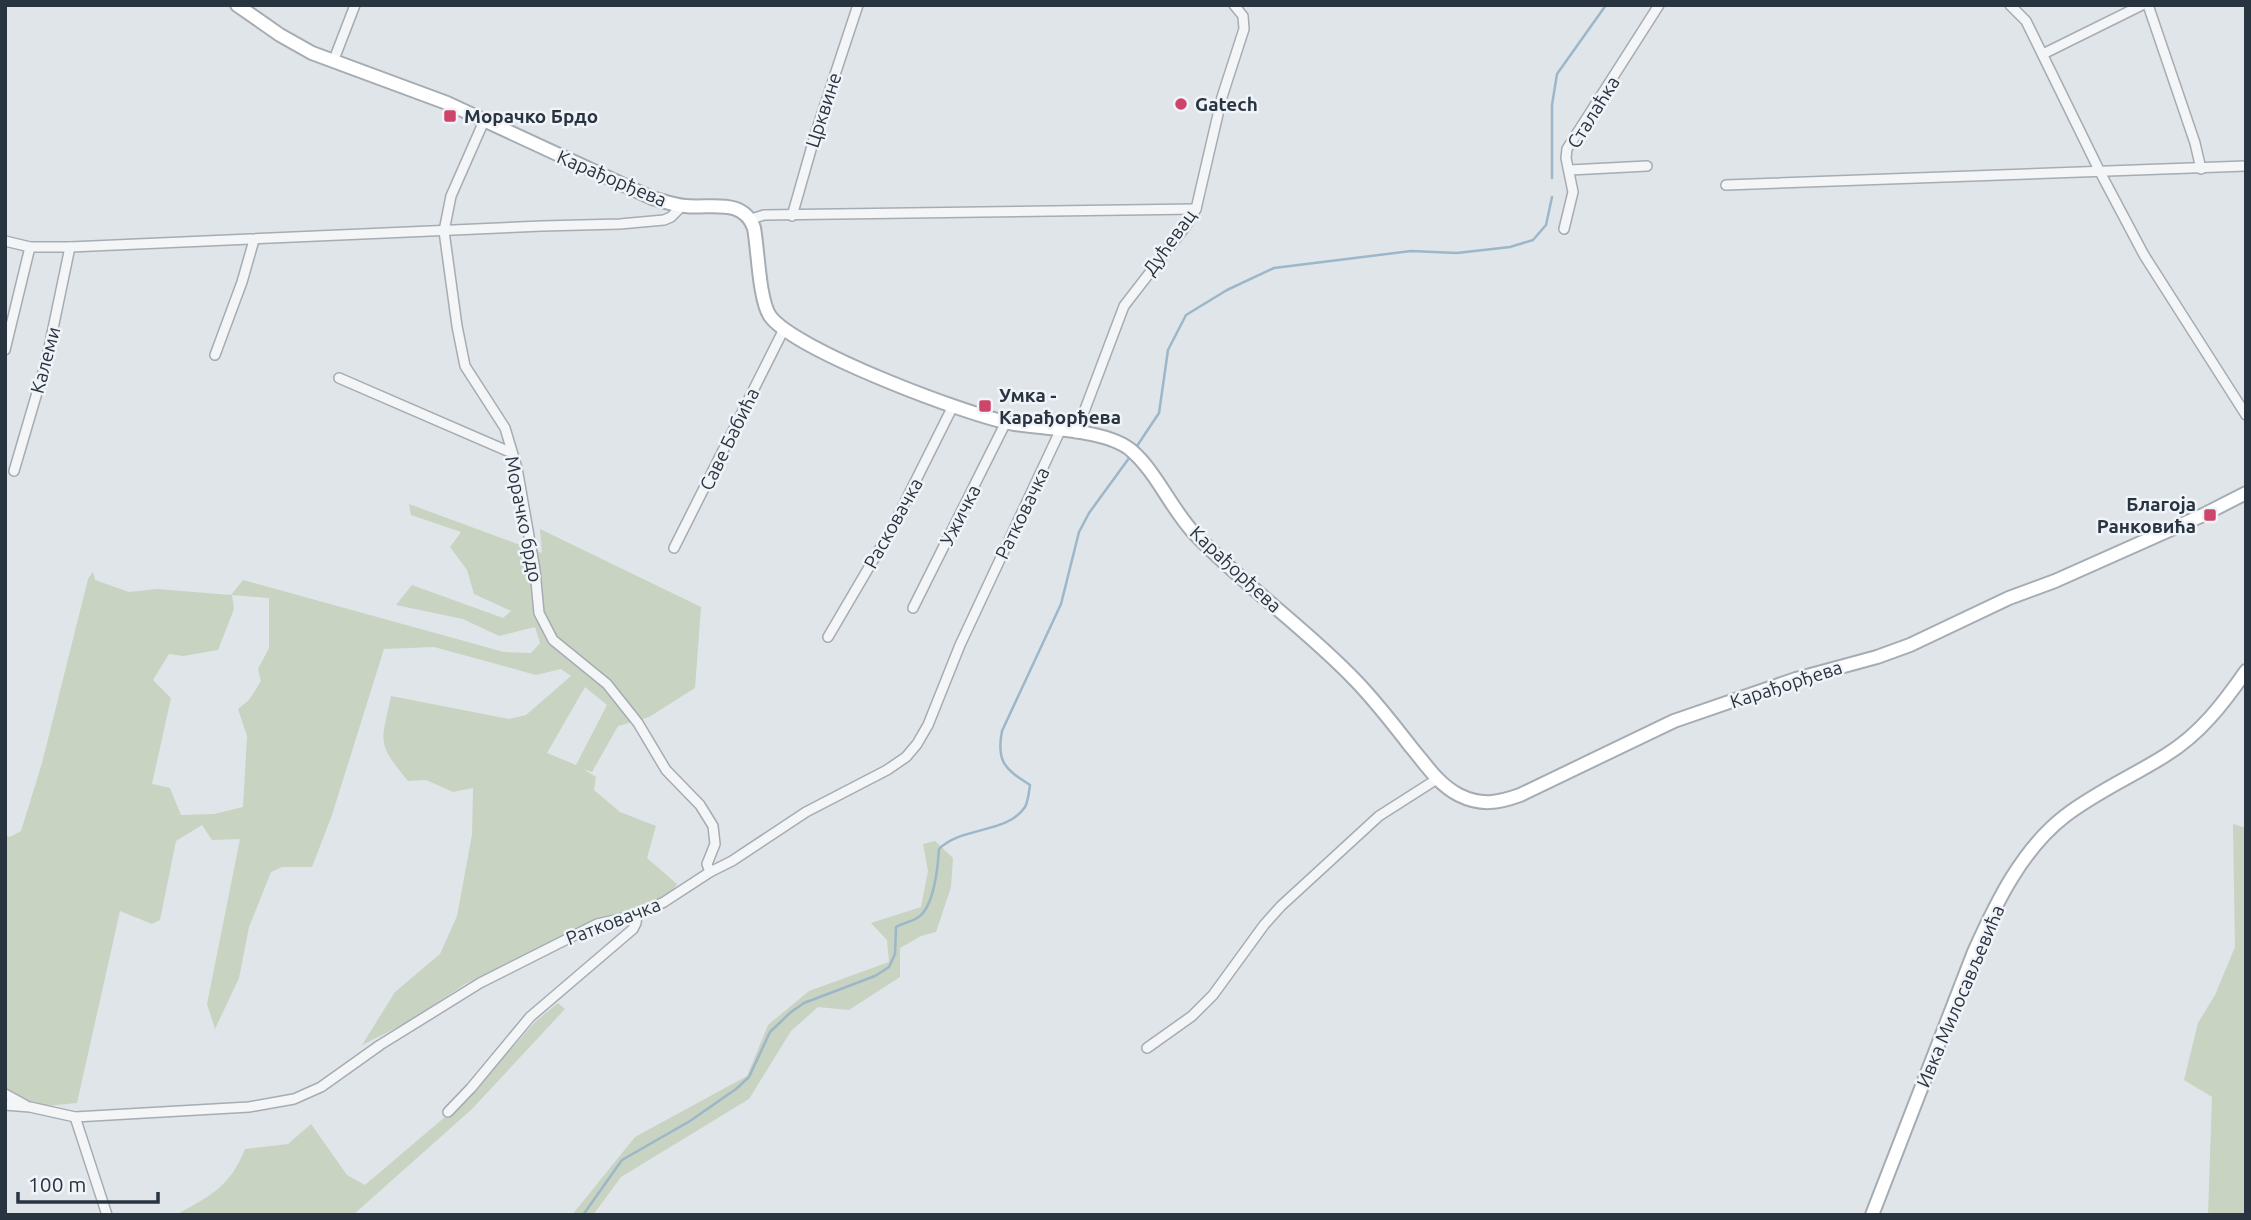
<svg xmlns="http://www.w3.org/2000/svg" width="2251" height="1220" font-family="Ubuntu,sans-serif">
<style>
.green{fill:#c8d3c1;fill-rule:evenodd}
.lines{fill:none;stroke-linecap:round;stroke-linejoin:round}
.stream{stroke:#9bb7c9;stroke-width:2.5}
.street-casing{stroke:#a5acb3;stroke-width:12}
.secondary-casing{stroke:#a5acb3;stroke-width:16}
.street{stroke:#f3f5f7;stroke-width:9}
.secondary{stroke:#fff;stroke-width:12}
.poi-dot{fill:#ce456b;stroke:#f0f3f7;stroke-width:2.5}
.labels{text-anchor:middle;stroke-width:5;stroke-linejoin:round;paint-order:stroke}
.poi-label{font-size:19px;font-weight:bold;fill:#293441;stroke:#f0f3f7;text-anchor:start}
.street-label{font-size:19px;fill:#293441;stroke:#f0f3f7}
</style>
<rect width="100%" height="100%" fill="#e0e5e9"/>
<g class="green">
<path d="M409,504L542,553L540,529L701,607L695,688L649,717L618,726L592,772L583,769L596,777L594,790L620,812L656,826L647,858L677,884L673,890L652,902L561,937L465,984L408,1022L362,1045L395,992L440,954L457,916L472,835L473,788L453,792L426,780L408,781C376,742 381,744 391,696L509,719L526,715L571,676L561,669L536,675L434,647L384,649L332,815L312,867H282L271,872L249,927L239,978L215,1029L207,1004L240,839L212,840L202,825L176,841L160,920L152,924L120,911L77,1103L36,1107L5,1090V835L10,837L21,831L42,763L88,579L93,572L95,580L129,592L157,589L231,595L243,580L504,652L531,653L540,643L535,627L499,636L463,619L396,605L412,585L503,618L511,611L474,594L467,570L450,547L461,532L411,515ZM232,595L269,598V648L258,669L261,681L249,700L238,709L247,736L243,807L214,814L181,815L170,788L152,784L171,698L153,680L169,654L183,656L218,650L234,609ZM585,687L607,705L576,765L547,753Z"/>
<polygon points="2233,824 2246,828 2246,1215 2208,1215 2212,1097 2184,1080 2198,1023 2215,995 2235,947"/>
<polygon points="935,841 953,858 951,887 936,932 921,936 900,948 900,977 849,1010 818,1007 791,1031 749,1099 621,1177 593,1215 572,1215 635,1137 747,1076 768,1025 809,991 889,962 887,940 871,923 921,907 928,871 923,844"/>
<path d="M558,1003L565,1009L472,1109L353,1215H176C210,1196 230,1187 245,1149L288,1144L311,1124L347,1175L365,1185L472,1094L535,1022Z"/>
</g>
<g class="lines">
<g class="stream">
<polyline points="1552,178 1552,105 1557,74 1606,5"/>
<polyline points="1135,449 1159,413 1168,350 1186,315 1227,290 1274,268 1411,251 1457,253 1510,247 1533,240 1546,225 1552,197"/>
<path d="M583,1215L622,1160L690,1121L736,1089L749,1077L770,1032L791,1012L804,1003L875,976L889,967L895,954L896,927C903,923 911,922 917,918C934,909 938,866 939,849C962,826 1007,834 1025,807C1028,802 1029,792 1030,785C1005,769 996,762 1002,731L1061,604L1079,532L1089,513L1132,454"/>
</g>
<defs>
<g id="street">
<polyline points="2010,5 2026,21 2100,172 2144,255 2246,415"/>
<polyline points="2148,5 2195,143 2201,169"/>
<polyline points="2043,54 2142,5"/>
<polyline points="333,62 355,5"/>
<polyline points="484,121 451,196 444,231 457,326 465,366 505,428 517,468 535,570 539,613 553,640 607,684 638,723 666,770 700,805 713,826 715,844 707,864 710,872"/>
<polyline points="1570,170 1647,166"/>
<polyline points="1726,185 2246,166"/>
<polyline points="792,216 816,132 858,5"/>
<polyline points="751,219 764,215 1196,209"/>
<polyline points="1564,229 1573,192 1566,158 1567,149 1659,5"/>
<polyline points="5,241 30,247 70,247 542,226 620,224 664,220 671,217 682,206"/>
<polyline points="5,350 30,247"/>
<polyline points="215,355 242,282 254,240"/>
<polyline points="339,378 512,453"/>
<polyline points="1076,433 1124,306 1185,227 1196,209 1222,97 1244,29 1243,16 1234,5"/>
<polyline points="14,471 46,362 70,247"/>
<polyline points="674,548 784,329"/>
<polyline points="913,608 1006,422"/>
<polyline points="828,637 892,528 953,406"/>
<polyline points="1147,1048 1192,1016 1213,995 1264,925 1281,906 1379,816 1437,779"/>
<polyline points="5,1094 25,1105"/>
<polyline points="5,1105 30,1107 75,1117 249,1107 294,1099 321,1087 380,1045 480,983 597,924 637,915 664,902 710,872 732,861 806,812 887,770 906,757 917,744 928,725 960,645 1060,431"/>
<polyline points="448,1112 471,1088 530,1017 633,929 636,923 637,915"/>
<polyline points="75,1117 107,1215"/>
</g>
<g id="secondary">
<path d="M237,5L280,35L312,53L447,103L652,198C663,201 673,205 685,206C710,209 743,197 754,228C758,249 759,300 770,316C794,350 971,417 1015,424C1047,429 1109,430 1132,451C1156,472 1171,508 1193,532C1244,586 1306,628 1357,682C1376,702 1394,725 1411,747C1426,765 1439,785 1459,795C1481,806 1498,803 1520,795L1674,721L1796,679L1877,657L1910,645L2009,598L2055,581L2201,516L2246,493"/>
<path d="M1872,1215L1974,952C1996,903 2022,849 2065,816C2096,792 2133,776 2166,755C2200,734 2223,704 2246,671"/>
</g>
</defs>
<use href="#street" class="street-casing"/>
<use href="#secondary" class="secondary-casing"/>
<use href="#street" class="street"/>
<use href="#secondary" class="secondary"/>
</g>
<g class="poi-dot">
<circle cx="1181" cy="104" r="7"/>
<rect x="443" y="109" width="14" height="14" rx="3.5"/>
<rect x="978" y="399" width="14" height="14" rx="3.5"/>
<rect x="2203" y="508" width="14" height="14" rx="3.5"/>
</g>
<g class="labels">
<g class="poi-label">
<text x="1195" y="111">Gatech</text>
<text x="464" y="123">Морачко Брдо</text>
<text x="999" y="402">Умка -<tspan x="999" dy="22">Карађорђева</tspan></text>
<text x="2196" y="511" text-anchor="end">Благоја<tspan x="2196" dy="22">Ранковића</tspan></text>
</g>
<g class="street-label">
<text transform="translate(823 110) rotate(-72)" y="7">Црквине</text>
<text transform="translate(1593 112) rotate(-58)" y="7">Сталаћка</text>
<text transform="translate(612 178) rotate(23)" y="7">Карађорђева</text>
<text transform="translate(1169 242) rotate(-54)" y="7">Дућевац</text>
<text transform="translate(45 360) rotate(-75)" y="7">Калеми</text>
<text transform="translate(729 439) rotate(-64)" y="7">Саве Бабића</text>
<text transform="translate(1022 513) rotate(-64)" y="7">Ратковачка</text>
<text transform="translate(960 515) rotate(-63)" y="7">Ужичка</text>
<text transform="translate(524 519) rotate(79)" y="7">Морачко брдо</text>
<text transform="translate(893 523) rotate(-61)" y="7">Расковачка</text>
<text transform="translate(1236 569) rotate(43)" y="7">Карађорђева</text>
<text transform="translate(1786 684) rotate(-18)" y="7">Карађорђева</text>
<text transform="translate(613 921) rotate(-21)" y="7">Ратковачка</text>
<text transform="translate(1960 996) rotate(-67)" y="7">Ивка Милосављевића</text>
</g>
</g>
<rect width="2251" height="1220" fill="none" stroke="#293441" stroke-width="14"/>
<path d="M18 1192v10h140v-10" fill="none" stroke="#293441" stroke-width="3.5"/>
<text x="28" y="1192" font-size="21" fill="#293441" stroke="#f0f3f7" stroke-width="5" paint-order="stroke">100 m</text>
</svg>
